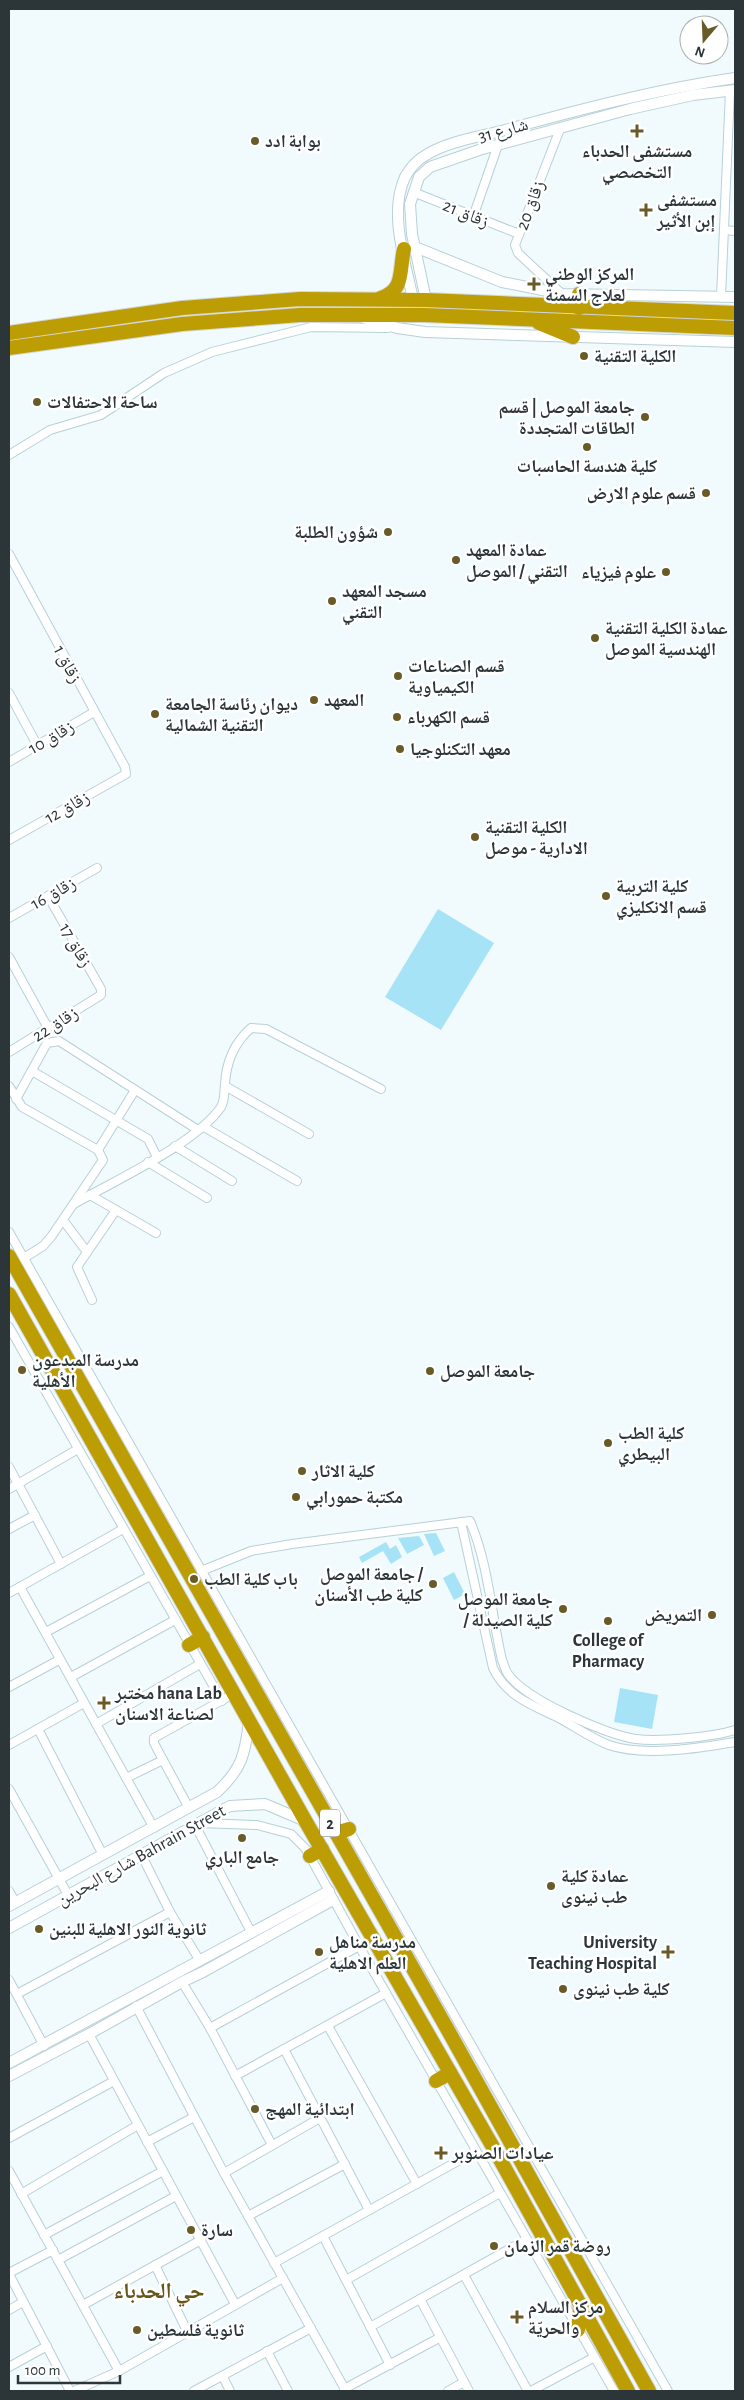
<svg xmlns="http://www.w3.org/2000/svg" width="744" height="2400" font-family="'Alegreya Sans','Noto Naskh Arabic',sans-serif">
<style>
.green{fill:#a7e3f7}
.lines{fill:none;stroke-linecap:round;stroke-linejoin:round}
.street-casing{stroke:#b7d0d8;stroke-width:10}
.secondary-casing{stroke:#b7d0d8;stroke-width:12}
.highway-casing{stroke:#d5d7d7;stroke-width:16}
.street{stroke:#fff;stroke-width:8}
.secondary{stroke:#fff;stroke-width:10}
.highway{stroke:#bd9d04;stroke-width:14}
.poi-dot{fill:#695b28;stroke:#fff;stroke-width:2}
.labels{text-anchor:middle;stroke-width:5;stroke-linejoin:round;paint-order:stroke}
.shield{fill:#fff;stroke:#6b7274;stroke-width:1}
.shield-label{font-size:16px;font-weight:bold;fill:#2c3639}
.street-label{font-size:18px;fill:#2c3639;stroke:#fff}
.poi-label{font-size:18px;font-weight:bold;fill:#2c3639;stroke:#fff;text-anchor:start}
.district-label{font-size:22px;font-weight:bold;fill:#65561a;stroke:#fff}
</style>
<rect width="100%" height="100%" fill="#f1fbfe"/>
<g class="green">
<polygon points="438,909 494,943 441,1030 385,997"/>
<polygon points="436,1533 445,1551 434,1556 424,1534"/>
<polygon points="419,1536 424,1545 407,1554 398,1538"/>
<polygon points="386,1542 390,1549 396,1545 402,1557 391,1564 383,1551 362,1563 359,1557"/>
<polygon points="454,1572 465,1594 454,1600 443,1578"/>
<polygon points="620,1688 658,1695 652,1729 614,1722"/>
</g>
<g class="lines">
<defs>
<g id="street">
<polyline points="560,129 515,245 518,253 562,294"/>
<polyline points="413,192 519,234"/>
<polyline points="473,217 498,145"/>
<polyline points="724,230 735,231"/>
<polyline points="721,297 730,91"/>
<polyline points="9,455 50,430 101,415 164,373 212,352 311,327 388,328"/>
<polyline points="9,554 125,767 126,774 9,840"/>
<polyline points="9,693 37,745"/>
<polyline points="9,762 94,712"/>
<polyline points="9,918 97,868"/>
<polyline points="9,957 48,1028"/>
<polyline points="9,1052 101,995 101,989 48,896"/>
<polyline points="32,1071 148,1139 157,1157"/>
<polyline points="9,1086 22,1107 98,1150 103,1160 51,1237 43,1246 24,1258"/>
<polyline points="225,1086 309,1134"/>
<polyline points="16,1099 47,1043 59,1041 198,1130"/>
<polyline points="204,1127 297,1181"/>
<polyline points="175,1146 232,1181"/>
<polyline points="98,1150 135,1090"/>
<polyline points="148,1162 207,1198"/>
<polyline points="90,1195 156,1233"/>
<path d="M74,1204C114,1181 197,1143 221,1107C225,1100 224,1092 225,1085C226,1061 234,1043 251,1028L266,1029L381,1089"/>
<polyline points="63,1220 87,1252"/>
<polyline points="9,1232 668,2391"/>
<polyline points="92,1300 77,1267 116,1210"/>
<polyline points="9,1327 222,1701"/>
<polyline points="9,1467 61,1564"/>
<polyline points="9,1489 78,1449"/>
<path d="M461,1522L493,1668C506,1695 529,1704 555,1716C573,1725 590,1738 609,1745C643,1757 700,1748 735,1742"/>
<polyline points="9,1529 35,1515"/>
<path d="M201,1571L251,1551L292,1544L470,1521C489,1566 491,1613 502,1660C504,1664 505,1670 508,1674C525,1699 606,1735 636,1739C659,1742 713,1737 735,1730"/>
<polyline points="20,1587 154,1828"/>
<polyline points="9,1593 123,1529"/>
<polyline points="46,1632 150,1576"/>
<polyline points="71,1677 175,1620"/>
<polyline points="9,1687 59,1660"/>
<polyline points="96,1724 200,1664"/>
<polyline points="38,1729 103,1855"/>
<polyline points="9,1745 84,1703"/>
<polyline points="163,1760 189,1808"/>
<polyline points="126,1778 163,1760 154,1743 154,1738 235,1693"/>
<polyline points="9,1789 68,1895"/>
<polyline points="199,1823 257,1825 291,1834 306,1849 359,1946 614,2391"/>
<polyline points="195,1825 251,1932"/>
<polyline points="141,1854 170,1912 200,1961"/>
<polyline points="9,1891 15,1902"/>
<polyline points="9,1980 44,2046"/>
<polyline points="182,1982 210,2028 272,2145"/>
<polyline points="17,1994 170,1912"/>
<polyline points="136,2006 224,2173 346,2391"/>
<polyline points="328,2026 417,2184"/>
<polyline points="210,2028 359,1946"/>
<polyline points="89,2034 235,2304"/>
<polyline points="284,2049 369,2210"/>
<polyline points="235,2076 386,1993"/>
<polyline points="9,2138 114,2081"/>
<polyline points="147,2142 194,2117"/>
<polyline points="9,2171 119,2371"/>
<polyline points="224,2173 320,2118"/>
<polyline points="21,2194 138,2125"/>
<polyline points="248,2216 345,2164"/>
<polyline points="44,2235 163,2171"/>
<polyline points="323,2236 390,2365"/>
<polyline points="58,2260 176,2196"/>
<polyline points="274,2263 476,2151"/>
<polyline points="155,2265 188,2333"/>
<polyline points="9,2273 53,2250"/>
<polyline points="9,2274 70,2391"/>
<polyline points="464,2275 528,2391"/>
<polyline points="346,2280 500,2193"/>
<polyline points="420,2299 469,2391"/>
<polyline points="83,2305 201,2240"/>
<polyline points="9,2310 23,2302"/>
<polyline points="370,2327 527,2239"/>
<polyline points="267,2351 288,2391"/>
<polyline points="9,2367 47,2346"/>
<polyline points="223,2377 230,2391"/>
<polyline points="344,2389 439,2338"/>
<polyline points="74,2391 119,2371 283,2278"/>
<polyline points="194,2391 311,2328"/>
<polyline points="448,2391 464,2382"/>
<polyline points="531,2391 593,2358"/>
</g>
<g id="secondary">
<polyline points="415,247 502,282 562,294 735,297"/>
<path d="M413,300C406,263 388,214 405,177C410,168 417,160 426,155C449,141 479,137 505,130C581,109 658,89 735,78"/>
<polyline points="426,300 412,234 410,204 419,177 430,167 479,150 630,109 693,95 735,90"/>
<polyline points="364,318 397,328 425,332 735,342"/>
<path d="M9,1906L217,1792C242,1769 245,1754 249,1722"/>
<polyline points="9,1928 230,1806 265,1804 305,1821"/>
<polyline points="9,2063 329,1891"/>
<polyline points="9,2076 89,2034 182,1982 203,1972 333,1900"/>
</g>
<g id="highway">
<polyline points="579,294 579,308"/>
<path d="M381,298C405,290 399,271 404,249"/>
<polyline points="539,323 573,337"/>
<polyline points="9,333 182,308 300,299 426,300 735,313"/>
<polyline points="9,348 182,324 300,315 424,315 735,328"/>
<polyline points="9,1256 449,2032 649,2391"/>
<polyline points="9,1294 306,1822 497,2154 628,2391"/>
<polyline points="189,1645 203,1637"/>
<polyline points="336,1833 349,1829"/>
<polyline points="310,1856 322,1849"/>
<polyline points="436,2081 450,2073"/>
<polyline points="578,2330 580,2307"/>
</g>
</defs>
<use href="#street" class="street-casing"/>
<use href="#secondary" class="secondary-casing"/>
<use href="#highway" class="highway-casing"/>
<use href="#street" class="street"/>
<use href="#secondary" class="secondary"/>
<use href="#highway" class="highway"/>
</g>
<g class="poi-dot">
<path d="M634.5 123.5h5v5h5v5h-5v5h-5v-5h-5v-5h5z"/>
<circle cx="255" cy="141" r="5"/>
<path d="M643.5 202.5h5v5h5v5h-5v5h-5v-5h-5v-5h5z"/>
<path d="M531.5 276.5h5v5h5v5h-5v5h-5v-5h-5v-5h5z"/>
<circle cx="584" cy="356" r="5"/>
<circle cx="37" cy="402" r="5"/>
<circle cx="645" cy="417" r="5"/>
<circle cx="587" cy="447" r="5"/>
<circle cx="706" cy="493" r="5"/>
<circle cx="388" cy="532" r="5"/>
<circle cx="456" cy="560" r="5"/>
<circle cx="666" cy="572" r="5"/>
<circle cx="332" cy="601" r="5"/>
<circle cx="595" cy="638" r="5"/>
<circle cx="398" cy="676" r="5"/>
<circle cx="314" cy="700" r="5"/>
<circle cx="155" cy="714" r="5"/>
<circle cx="397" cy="717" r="5"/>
<circle cx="400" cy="749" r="5"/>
<circle cx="475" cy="837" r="5"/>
<circle cx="606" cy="896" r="5"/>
<circle cx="22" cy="1370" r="5"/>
<circle cx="430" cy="1371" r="5"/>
<circle cx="608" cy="1443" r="5"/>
<circle cx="302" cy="1471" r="5"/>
<circle cx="296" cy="1497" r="5"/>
<circle cx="194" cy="1579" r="5"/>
<circle cx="433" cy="1584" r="5"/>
<circle cx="563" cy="1609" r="5"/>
<circle cx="712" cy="1615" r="5"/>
<circle cx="608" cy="1621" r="5"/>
<path d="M101.5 1695.5h5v5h5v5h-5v5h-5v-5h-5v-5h5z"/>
<circle cx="242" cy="1838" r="5"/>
<circle cx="551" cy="1886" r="5"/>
<circle cx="39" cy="1929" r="5"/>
<circle cx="319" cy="1952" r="5"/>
<path d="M665.5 1944.5h5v5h5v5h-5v5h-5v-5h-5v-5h5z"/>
<circle cx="563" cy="1989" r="5"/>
<circle cx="255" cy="2109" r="5"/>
<path d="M438.5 2145.5h5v5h5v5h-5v5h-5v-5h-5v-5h5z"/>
<circle cx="191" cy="2230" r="5"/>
<circle cx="494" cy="2246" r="5"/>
<path d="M514.5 2309.5h5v5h5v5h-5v5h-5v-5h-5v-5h5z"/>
<circle cx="137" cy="2330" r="5"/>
</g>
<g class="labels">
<rect class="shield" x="320" y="1809.5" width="20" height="27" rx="4"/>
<g class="shield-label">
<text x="330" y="1829">2</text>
</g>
<g class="street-label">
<text transform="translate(503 130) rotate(-15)" y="6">شارع 31</text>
<text transform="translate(530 205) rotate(-69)" y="6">زقاق 20</text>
<text transform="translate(466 213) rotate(22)" y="6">زقاق 21</text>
<text transform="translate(68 664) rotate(62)" y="6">زقاق 1</text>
<text transform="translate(51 737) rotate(-30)" y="6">زقاق 10</text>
<text transform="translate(67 807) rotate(-29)" y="6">زقاق 12</text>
<text transform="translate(53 893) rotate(-29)" y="6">زقاق 16</text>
<text transform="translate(76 945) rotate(60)" y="6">زقاق 17</text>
<text transform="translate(55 1024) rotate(-32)" y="6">زقاق 22</text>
<text transform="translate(141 1855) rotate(-29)" y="6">شارع البحرين Bahrain Street</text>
</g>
<g class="poi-label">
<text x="265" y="147">بوابة ادد</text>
<text x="637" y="157" text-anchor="middle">مستشفى الحدباء<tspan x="637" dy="21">التخصصي</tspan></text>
<text x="657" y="206">مستشفى<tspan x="657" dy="21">إبن الأثير</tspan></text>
<text x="545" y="280">المركز الوطني<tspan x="545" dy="21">لعلاج السمنة</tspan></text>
<text x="594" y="362">الكلية التقنية</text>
<text x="47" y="408">ساحة الاحتفالات</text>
<text x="635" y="413" text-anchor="end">جامعة الموصل | قسم<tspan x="635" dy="21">الطاقات المتجددة</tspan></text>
<text x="587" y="472" text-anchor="middle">كلية هندسة الحاسبات</text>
<text x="696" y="499" text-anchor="end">قسم علوم الارض</text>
<text x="378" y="538" text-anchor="end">شؤون الطلبة</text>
<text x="466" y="556">عمادة المعهد<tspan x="466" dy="21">التقني / الموصل</tspan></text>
<text x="656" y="578" text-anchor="end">علوم فيزياء</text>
<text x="342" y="597">مسجد المعهد<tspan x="342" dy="21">التقني</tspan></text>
<text x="605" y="634">عمادة الكلية التقنية<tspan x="605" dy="21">الهندسية الموصل</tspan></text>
<text x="408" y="672">قسم الصناعات<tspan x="408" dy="21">الكيمياوية</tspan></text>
<text x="324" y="706">المعهد</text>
<text x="165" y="710">ديوان رئاسة الجامعة<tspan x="165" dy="21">التقنية الشمالية</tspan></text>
<text x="407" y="723">قسم الكهرباء</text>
<text x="410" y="755">معهد التكنلوجيا</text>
<text x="485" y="833">الكلية التقنية<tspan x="485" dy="21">الادارية - موصل</tspan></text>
<text x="616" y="892">كلية التربية<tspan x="616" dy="21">قسم الانكليزي</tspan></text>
<text x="32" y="1366">مدرسة المبدعون<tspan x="32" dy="21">الأهلية</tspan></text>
<text x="440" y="1377">جامعة الموصل</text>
<text x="618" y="1439">كلية الطب<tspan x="618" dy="21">البيطري</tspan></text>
<text x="312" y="1477">كلية الاثار</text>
<text x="306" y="1503">مكتبة حمورابي</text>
<text x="423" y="1580" text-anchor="end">جامعة الموصل /<tspan x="423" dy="21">كلية طب الأسنان</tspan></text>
<text x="204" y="1585">باب كلية الطب</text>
<text x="553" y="1605" text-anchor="end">جامعة الموصل<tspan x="553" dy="21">/ كلية الصيدلة</tspan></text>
<text x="702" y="1621" text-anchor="end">التمريض</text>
<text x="608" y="1646" text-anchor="middle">College of<tspan x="608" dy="21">Pharmacy</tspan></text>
<text x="115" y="1699">مختبر hana Lab<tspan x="115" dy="21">لصناعة الاسنان</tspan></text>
<text x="242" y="1863" text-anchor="middle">جامع الباري</text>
<text x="561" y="1882">عمادة كلية<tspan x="561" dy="21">طب نينوى</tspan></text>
<text x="49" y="1935">ثانوية النور الاهلية للبنين</text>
<text x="329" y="1948">مدرسة مناهل<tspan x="329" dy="21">العلم الاهلية</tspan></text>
<text x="657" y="1948" text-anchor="end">University<tspan x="657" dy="21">Teaching Hospital</tspan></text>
<text x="573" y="1995">كلية طب نينوى</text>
<text x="265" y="2115">ابتدائية المهج</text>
<text x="452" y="2159">عيادات الصنوبر</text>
<text x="201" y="2236">سارة</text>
<text x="504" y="2252">روضة قمر الزمان</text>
<text x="528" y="2313">مركز السلام<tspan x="528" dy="21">والحريّة</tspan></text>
<text x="147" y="2336">ثانوية فلسطين</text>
</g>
<g class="district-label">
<text x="159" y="2298">حي الحدباء</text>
</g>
</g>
<rect width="744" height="2400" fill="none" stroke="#2c3639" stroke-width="20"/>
<g transform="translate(704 40) rotate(199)"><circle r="24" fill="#ffffff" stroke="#abafb0"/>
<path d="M0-4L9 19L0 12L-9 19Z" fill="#695b28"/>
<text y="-8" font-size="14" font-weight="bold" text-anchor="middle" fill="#2c3639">N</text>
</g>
<path d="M18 2375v8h102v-8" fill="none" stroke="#2c3639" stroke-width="2.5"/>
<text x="25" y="2375" font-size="15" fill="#2c3639" stroke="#ffffff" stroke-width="4" paint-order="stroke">100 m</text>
</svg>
